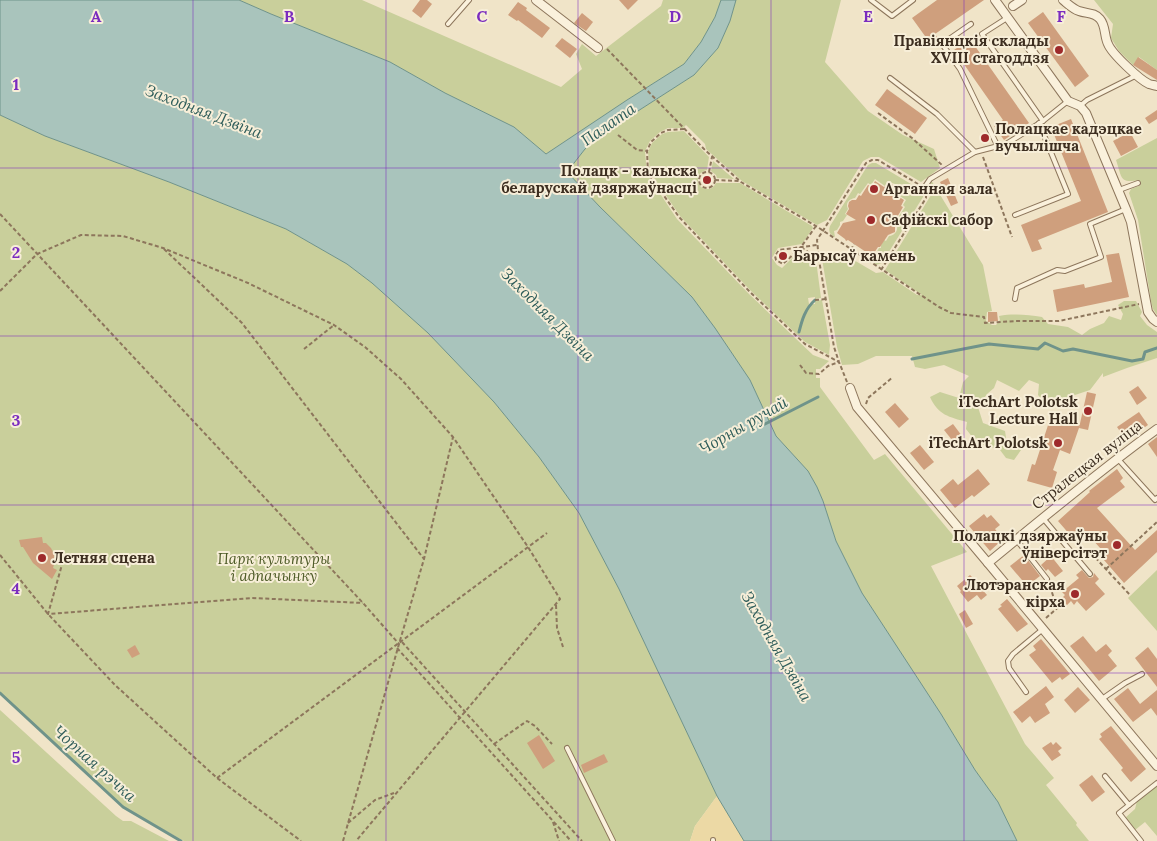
<svg xmlns="http://www.w3.org/2000/svg" width="1157" height="841" font-family="Lora,serif">
<style>
.green{fill:#c9cf9b}
.sand{fill:#ecd9a5}
.water{fill:#a9c4bc;stroke:#6f938a}
.lines{fill:none;stroke-linecap:round;stroke-linejoin:round}
.stream{stroke:#6f938a;stroke-width:3}
.building{fill:#cf9f7d}
.service-casing{stroke:#8d765c;stroke-width:6}
.minor-casing{stroke:#8d765c;stroke-width:10}
.path{stroke:#8d765c;stroke-width:2;stroke-dasharray:4 2.5;stroke-linecap:butt}
.service{stroke:#faf1dc;stroke-width:4}
.minor{stroke:#faf1dc;stroke-width:8}
.grid{fill:none;stroke:#7b2cbf;stroke-width:1;stroke-opacity:0.55}
.poi-dot{fill:#9e2a2b;stroke:#f7eed8;stroke-width:2}
.labels{text-anchor:middle;stroke-width:4;stroke-linejoin:round;paint-order:stroke}
.poi-label{font-size:15px;font-weight:bold;fill:#3d2e20;stroke:#f7eed8;text-anchor:end}
.street-label{font-size:15px;fill:#3d2e20;stroke:#f7eed8}
.park-label{font-size:15px;font-style:italic;fill:#4d5a26;stroke:#f7eed8}
.water-label{font-size:16px;font-style:italic;fill:#2f5d5a;stroke:#f7eed8}
.grid-label{font-size:16px;text-anchor:middle;font-weight:bold;fill:#7b2cbf;stroke:#f7eed8;stroke-width:4;stroke-linejoin:round;paint-order:stroke}
</style>
<rect width="100%" height="100%" fill="#f0e4c8"/>
<g class="green">
<polygon points="239,0 362,0 561,87 582,69 576,54 582,44 596,56 661,6 663,0 721,0 715,17 701,42 684,64 627,100 546,154 514,127 445,93 390,62 271,14"/>
<polygon points="736,0 841,0 825,62 868,111 903,135 934,149 940,168 921,182 879,157 871,157 863,161 827,220 817,225 742,181 706,149 705,144 686,125 683,128 668,128 660,132 650,141 645,151 647,174 677,219 749,294 813,355 829,361 820,369 816,369 816,378 820,378 820,387 874,460 885,454 967,552 931,566 1025,744 1054,778 1046,785 1077,823 1076,825 1089,841 1017,841 998,802 975,770 941,714 862,593 836,541 823,501 817,487 808,471 776,436 750,380 715,328 692,297 600,207 567,172 585,149 599,136 694,75 718,48 730,21"/>
<polygon points="1094,0 1157,0 1157,70 1139,57 1133,65 1119,51 1111,38 1113,24"/>
<polygon points="0,115 45,136 169,182 286,229 347,264 372,283 428,333 494,402 539,457 579,513 619,589 717,796 695,826 690,841 184,841 123,807 0,693"/>
<path d="M684,131L709,157L707,170C698,172 695,180 701,187C708,191 713,189 716,183H740L812,226L813,228L802,244L778,248L772,258L777,265L782,268L795,255L803,251L812,259L816,260L821,298L815,299V297L808,298L809,304H815V301L822,300L830,345L829,355L805,342L751,291L680,216L650,172L648,152L652,143L662,134L668,132Z"/>
<path d="M1157,138V315L1153,309L1151,301L1138,220L1129,193L1131,189L1141,185L1139,180C1119,184 1122,177 1116,160Z"/>
<polygon points="713,161 734,179 717,178 716,175 711,171"/>
<path d="M872,163H876L921,190L923,194V197L882,263L876,265L870,260L875,258V255L879,248H881V245L884,240L886,241L889,236C895,235 898,231 897,225L900,220L897,219L905,207L903,205L906,200L897,194L898,187L895,184L889,182L885,186L875,179L871,185L868,183L860,194L858,193L855,198C849,199 845,203 848,209L845,214L847,215L843,221L840,222V225L837,230L834,231L835,237C830,234 828,232 830,226L868,165Z"/>
<path d="M931,180L983,265L992,311L987,312L986,321L992,325H996L1000,320L999,316C1014,313 1028,315 1042,317L1048,324L1068,327L1082,335L1090,329L1104,323L1109,316L1121,320L1123,314L1118,305L1124,301H1136L1142,312L1140,316L1147,325L1157,332V358L1127,368L1103,377V373L1090,390L1069,397L1061,407L1045,403L1038,395L1039,384L1029,380L1019,391L997,380L994,388L987,394L978,407L983,423L1005,431L1007,444L1021,450L1014,460L1006,458L1000,450L977,443L966,429L967,422C949,417 938,415 930,397L940,392L959,398L963,382L969,376L944,365L925,369L915,367L912,356H876L858,364L842,365L837,347L822,259L836,258L843,261L852,259L876,273L883,272L917,295H922L885,270L931,195Z"/>
<polygon points="1157,570 1157,631 1128,598"/>
<polygon points="0,710 116,816 123,821 131,821 169,841 0,841"/>
<polygon points="1156,786 1157,786 1157,836 1145,822 1135,830 1125,818 1135,809 1137,801"/>
</g>
<polygon class="sand" points="717,796 744,841 690,841 695,826"/>
<polygon class="water" points="0,0 239,0 271,14 390,62 445,93 514,127 546,154 627,100 684,64 701,42 715,17 721,0 736,0 730,21 718,48 694,75 599,136 585,149 567,172 600,207 692,297 715,328 750,380 776,436 808,471 817,487 823,501 836,541 862,593 941,714 975,770 998,802 1017,841 744,841 717,796 619,589 579,513 539,457 494,402 428,333 372,283 347,264 286,229 169,182 45,136 0,115"/>
<g class="lines">
<g class="stream">
<path d="M799,332C802,320 805,309 815,300"/>
<polyline points="912,359 989,344 1038,349 1045,343 1063,351 1073,349 1132,361 1143,359 1145,352 1157,348"/>
<polyline points="765,424 818,397"/>
<polyline points="0,693 123,807 181,841"/>
</g>
</g>
<g class="building">
<polygon points="420,0 427,0 432,4 421,18 412,11"/>
<polygon points="619,0 638,0 628,10"/>
<polygon points="937,0 984,0 935,34 938,38 930,43 912,18"/>
<polygon points="518,2 527,8 526,10 550,28 542,38 518,20 517,21 508,15"/>
<polygon points="1043,12 1089,76 1075,87 1028,23"/>
<polygon points="582,13 593,22 586,31 574,23"/>
<polygon points="562,38 577,49 570,58 555,46"/>
<polygon points="970,39 1029,123 1004,140 994,126 1003,120 954,50"/>
<polygon points="1138,57 1157,70 1157,80 1133,65"/>
<polygon points="887,89 927,118 915,134 875,105"/>
<polygon points="1157,110 1157,119 1149,124 1145,118"/>
<polygon points="1071,119 1108,212 1038,240 1042,249 1032,252 1021,225 1081,201 1051,127"/>
<polygon points="1130,132 1138,147 1121,156 1113,141"/>
<polygon points="948,178 958,203 951,206 940,182"/>
<polygon points="875,181 884,187 889,184 894,185 896,188 896,195 904,200 901,206 903,207 896,219 898,221 895,225 895,232 888,235 880,247 878,247 872,256 848,240 846,241 845,239 837,233 843,223 856,220 846,214 849,209 848,206 849,202 852,200 856,200 859,195 861,196 868,185 872,187"/>
<polygon points="1119,253 1129,297 1057,312 1053,290 1084,284 1085,288 1112,282 1106,255"/>
<polygon points="988,312 997,312 998,321 988,322"/>
<polygon points="1138,386 1147,398 1137,405 1129,392"/>
<polygon points="1087,392 1096,394 1088,430 1079,428"/>
<polygon points="895,403 909,419 899,428 885,412"/>
<polygon points="1139,412 1148,425 1126,440 1117,427"/>
<polygon points="1051,416 1080,425 1070,454 1060,450 1053,470 1057,472 1052,488 1027,481 1032,464 1035,465"/>
<polygon points="953,424 968,444 960,450 944,430"/>
<polygon points="1157,437 1157,457 1148,444"/>
<polygon points="920,445 934,462 924,470 910,453"/>
<polygon points="978,469 990,484 974,497 972,495 955,508 940,490 953,479 958,485"/>
<polygon points="1117,469 1123,478 1120,481 1125,487 1097,508 1135,550 1157,530 1157,552 1124,583 1097,552 1101,549 1081,527 1071,536 1058,521 1090,492 1089,491"/>
<polygon points="984,514 987,518 991,515 1000,525 995,529 1003,539 990,551 969,526"/>
<polygon points="42,537 43,543 46,543 51,548 54,554 55,561 53,568 57,570 52,579 33,563 23,547 21,547 19,540"/>
<polygon points="1024,555 1040,576 1027,586 1010,566"/>
<polygon points="1051,556 1063,571 1055,577 1048,569 1046,571 1041,565"/>
<polygon points="1082,570 1089,578 1093,577 1094,573 1099,579 1095,583 1105,594 1086,611 1077,601 1074,605 1071,601 1065,607 1059,601 1065,595 1062,592 1079,578 1076,575"/>
<polygon points="970,575 974,579 975,579 980,585 979,586 987,595 981,600 977,595 968,602 960,592 961,591 957,586"/>
<polygon points="1007,599 1028,624 1017,632 998,609 1002,606 1000,605"/>
<polygon points="965,610 973,624 966,628 959,614"/>
<polygon points="1083,636 1096,652 1106,644 1112,651 1108,655 1117,666 1099,681 1070,646"/>
<polygon points="1041,639 1070,674 1062,680 1060,677 1052,683 1029,655 1036,650 1033,646"/>
<polygon points="135,645 140,654 132,658 127,650"/>
<polygon points="1148,647 1157,659 1157,687 1135,658"/>
<polygon points="1046,686 1054,697 1045,704 1050,713 1035,723 1030,716 1022,723 1013,712"/>
<polygon points="1078,687 1090,700 1075,713 1064,700"/>
<polygon points="1128,688 1140,704 1157,690 1157,716 1151,708 1133,722 1114,699"/>
<polygon points="1111,726 1146,769 1131,782 1121,770 1123,768 1099,739 1102,737 1100,734"/>
<polygon points="539,735 555,761 543,769 527,743"/>
<polygon points="1051,742 1053,745 1056,742 1062,748 1058,751 1061,755 1052,761 1042,748"/>
<polygon points="604,754 608,762 584,773 581,765"/>
<polygon points="1092,775 1105,792 1092,802 1079,785"/>
</g>
<g class="lines">
<defs>
<g id="service">
<polyline points="871,0 892,16 913,0"/>
<polyline points="1007,18 982,34 1043,121"/>
<polyline points="448,24 469,0"/>
<polyline points="971,24 942,44 960,69 998,147"/>
<polyline points="890,78 937,114 975,152"/>
<polyline points="1080,106 1087,100 1137,75"/>
<polyline points="924,188 930,179 975,152 1006,144 1043,121 1068,101"/>
<polyline points="1119,190 1138,183"/>
<polyline points="1015,215 1068,194 1039,123"/>
<polyline points="1015,299 1017,288 1057,270 1065,271 1101,257 1090,224 1126,209"/>
<polyline points="1117,458 1155,500 1157,498"/>
<polyline points="1042,517 1090,574"/>
<polyline points="1016,539 1047,579"/>
<polyline points="1026,692 1009,668 1008,661 1013,654 1043,629"/>
<polyline points="1102,699 1125,683 1142,674"/>
<polyline points="567,748 613,841"/>
<polyline points="1105,776 1129,805 1157,783"/>
<polyline points="1129,805 1119,813 1141,841"/>
<polyline points="713,841 713,840"/>
</g>
<g id="minor">
<polyline points="536,0 598,48"/>
<polyline points="995,0 1068,101 1080,106 1086,113 1126,209 1131,222 1148,312 1153,319 1157,322"/>
<path d="M1063,0C1068,4 1073,9 1079,11C1087,14 1094,12 1100,19C1106,26 1104,36 1108,44C1112,54 1140,80 1149,84C1152,85 1154,85 1157,86"/>
<polyline points="1013,6 1022,0"/>
<polyline points="850,388 857,407 988,563 1157,766"/>
<path d="M988,563C1044,517 1099,471 1157,429"/>
</g>
</defs>
<use href="#service" class="service-casing"/>
<use href="#minor" class="minor-casing"/>
<g class="path">
<polyline points="607,49 705,150 741,182 816,226 939,307 951,313 984,317 985,323 1016,321 1059,321 1139,304"/>
<polyline points="878,113 912,138 942,165"/>
<polyline points="684,129 668,130 661,133 651,142 647,151 648,173 679,217 750,292 805,344 839,362"/>
<polyline points="618,135 637,150 647,151"/>
<polyline points="983,157 1012,237"/>
<polyline points="709,172 712,157"/>
<circle cx="707" cy="180" r="8"/>
<polyline points="715,180 740,181"/>
<polyline points="0,214 363,603 399,644"/>
<polyline points="816,226 801,247 819,260"/>
<polyline points="801,247 783,264 776,260 775,256 779,250 817,245"/>
<polyline points="164,249 242,323 424,559"/>
<polyline points="851,250 854,244"/>
<polyline points="881,270 926,198 926,195"/>
<polyline points="0,291 37,254 81,235 123,236 163,248 248,283 334,325 365,347 401,379 453,437 528,547 560,599 356,841"/>
<polyline points="815,300 826,299"/>
<polyline points="304,349 334,325"/>
<polyline points="800,365 806,373 819,374 828,366 839,362"/>
<polyline points="847,382 839,362 834,347 819,260 817,240 866,163 872,160 878,160 918,184"/>
<polyline points="866,404 868,398 893,377"/>
<polyline points="1091,553 1130,595"/>
<polyline points="0,555 48,614 115,685 217,778 301,841"/>
<polyline points="63,561 48,614 252,598 363,603"/>
<polyline points="1106,569 1157,522"/>
<polyline points="1050,586 1055,602 1059,606"/>
<polyline points="1023,590 1025,588 1027,589 1038,580"/>
<polyline points="556,605 557,628 563,647"/>
<polyline points="1046,618 1062,604"/>
<polyline points="402,642 582,841"/>
<polyline points="397,648 571,841"/>
<polyline points="494,744 527,721 535,726 552,744"/>
<polyline points="217,778 547,533"/>
<polyline points="553,822 559,841"/>
<polyline points="348,823 375,800 394,793"/>
<polyline points="343,841 399,644 424,559 453,437"/>
</g>
<use href="#service" class="service"/>
<use href="#minor" class="minor"/>
</g>
<path class="grid" d="M193,0V841M386,0V841M578,0V841M771,0V841M964,0V841M0,168H1157M0,336H1157M0,505H1157M0,673H1157"/>
<g class="poi-dot">
<circle cx="1059" cy="50" r="5"/>
<circle cx="985" cy="138" r="5"/>
<circle cx="707" cy="180" r="5"/>
<circle cx="874" cy="189" r="5"/>
<circle cx="871" cy="220" r="5"/>
<circle cx="783" cy="256" r="5"/>
<circle cx="1088" cy="411" r="5"/>
<circle cx="1058" cy="443" r="5"/>
<circle cx="1117" cy="545" r="5"/>
<circle cx="42" cy="558" r="5"/>
<circle cx="1075" cy="594" r="5"/>
</g>
<g class="labels">
<g class="poi-label">
<text x="1049" y="46">Правіянцкія склады<tspan x="1049" dy="17">XVIII стагоддзя</tspan></text>
<text x="995" y="134" text-anchor="start">Полацкае кадэцкае<tspan x="995" dy="17">вучылішча</tspan></text>
<text x="697" y="176">Полацк - калыска<tspan x="697" dy="17">беларускай дзяржаўнасці</tspan></text>
<text x="884" y="194" text-anchor="start">Арганная зала</text>
<text x="881" y="225" text-anchor="start">Сафійскі сабор</text>
<text x="793" y="261" text-anchor="start">Барысаў камень</text>
<text x="1078" y="407">iTechArt Polotsk<tspan x="1078" dy="17">Lecture Hall</tspan></text>
<text x="1048" y="448">iTechArt Polotsk</text>
<text x="1107" y="541">Полацкі дзяржаўны<tspan x="1107" dy="17">ўніверсітэт</tspan></text>
<text x="52" y="563" text-anchor="start">Летняя сцена</text>
<text x="1065" y="590">Лютэранская<tspan x="1065" dy="17">кірха</tspan></text>
</g>
<g class="street-label">
<text transform="translate(1087 465) rotate(-38)" y="5">Стралецкая вуліца</text>
</g>
<g class="park-label">
<text x="274" y="564">Парк культуры<tspan x="274" dy="17">і адпачынку</tspan></text>
</g>
<g class="water-label">
<text transform="translate(204 111) rotate(21)" y="6">Заходняя Дзвіна</text>
<text transform="translate(608 124) rotate(-35)" y="6">Палата</text>
<text transform="translate(548 314) rotate(45)" y="6">Заходняя Дзвіна</text>
<text transform="translate(743 425) rotate(-30)" y="6">Чорны ручай</text>
<text transform="translate(777 646) rotate(60)" y="6">Заходняя Дзвіна</text>
<text transform="translate(95 763) rotate(42)" y="6">Чорная рэчка</text>
</g>
</g>
<g class="grid-label">
<text x="96" y="22">A</text>
<text x="289" y="22">B</text>
<text x="482" y="22">C</text>
<text x="675" y="22">D</text>
<text x="868" y="22">E</text>
<text x="1061" y="22">F</text>
<text x="16" y="90">1</text>
<text x="16" y="258">2</text>
<text x="16" y="426">3</text>
<text x="16" y="594">4</text>
<text x="16" y="763">5</text>
</g>
</svg>
